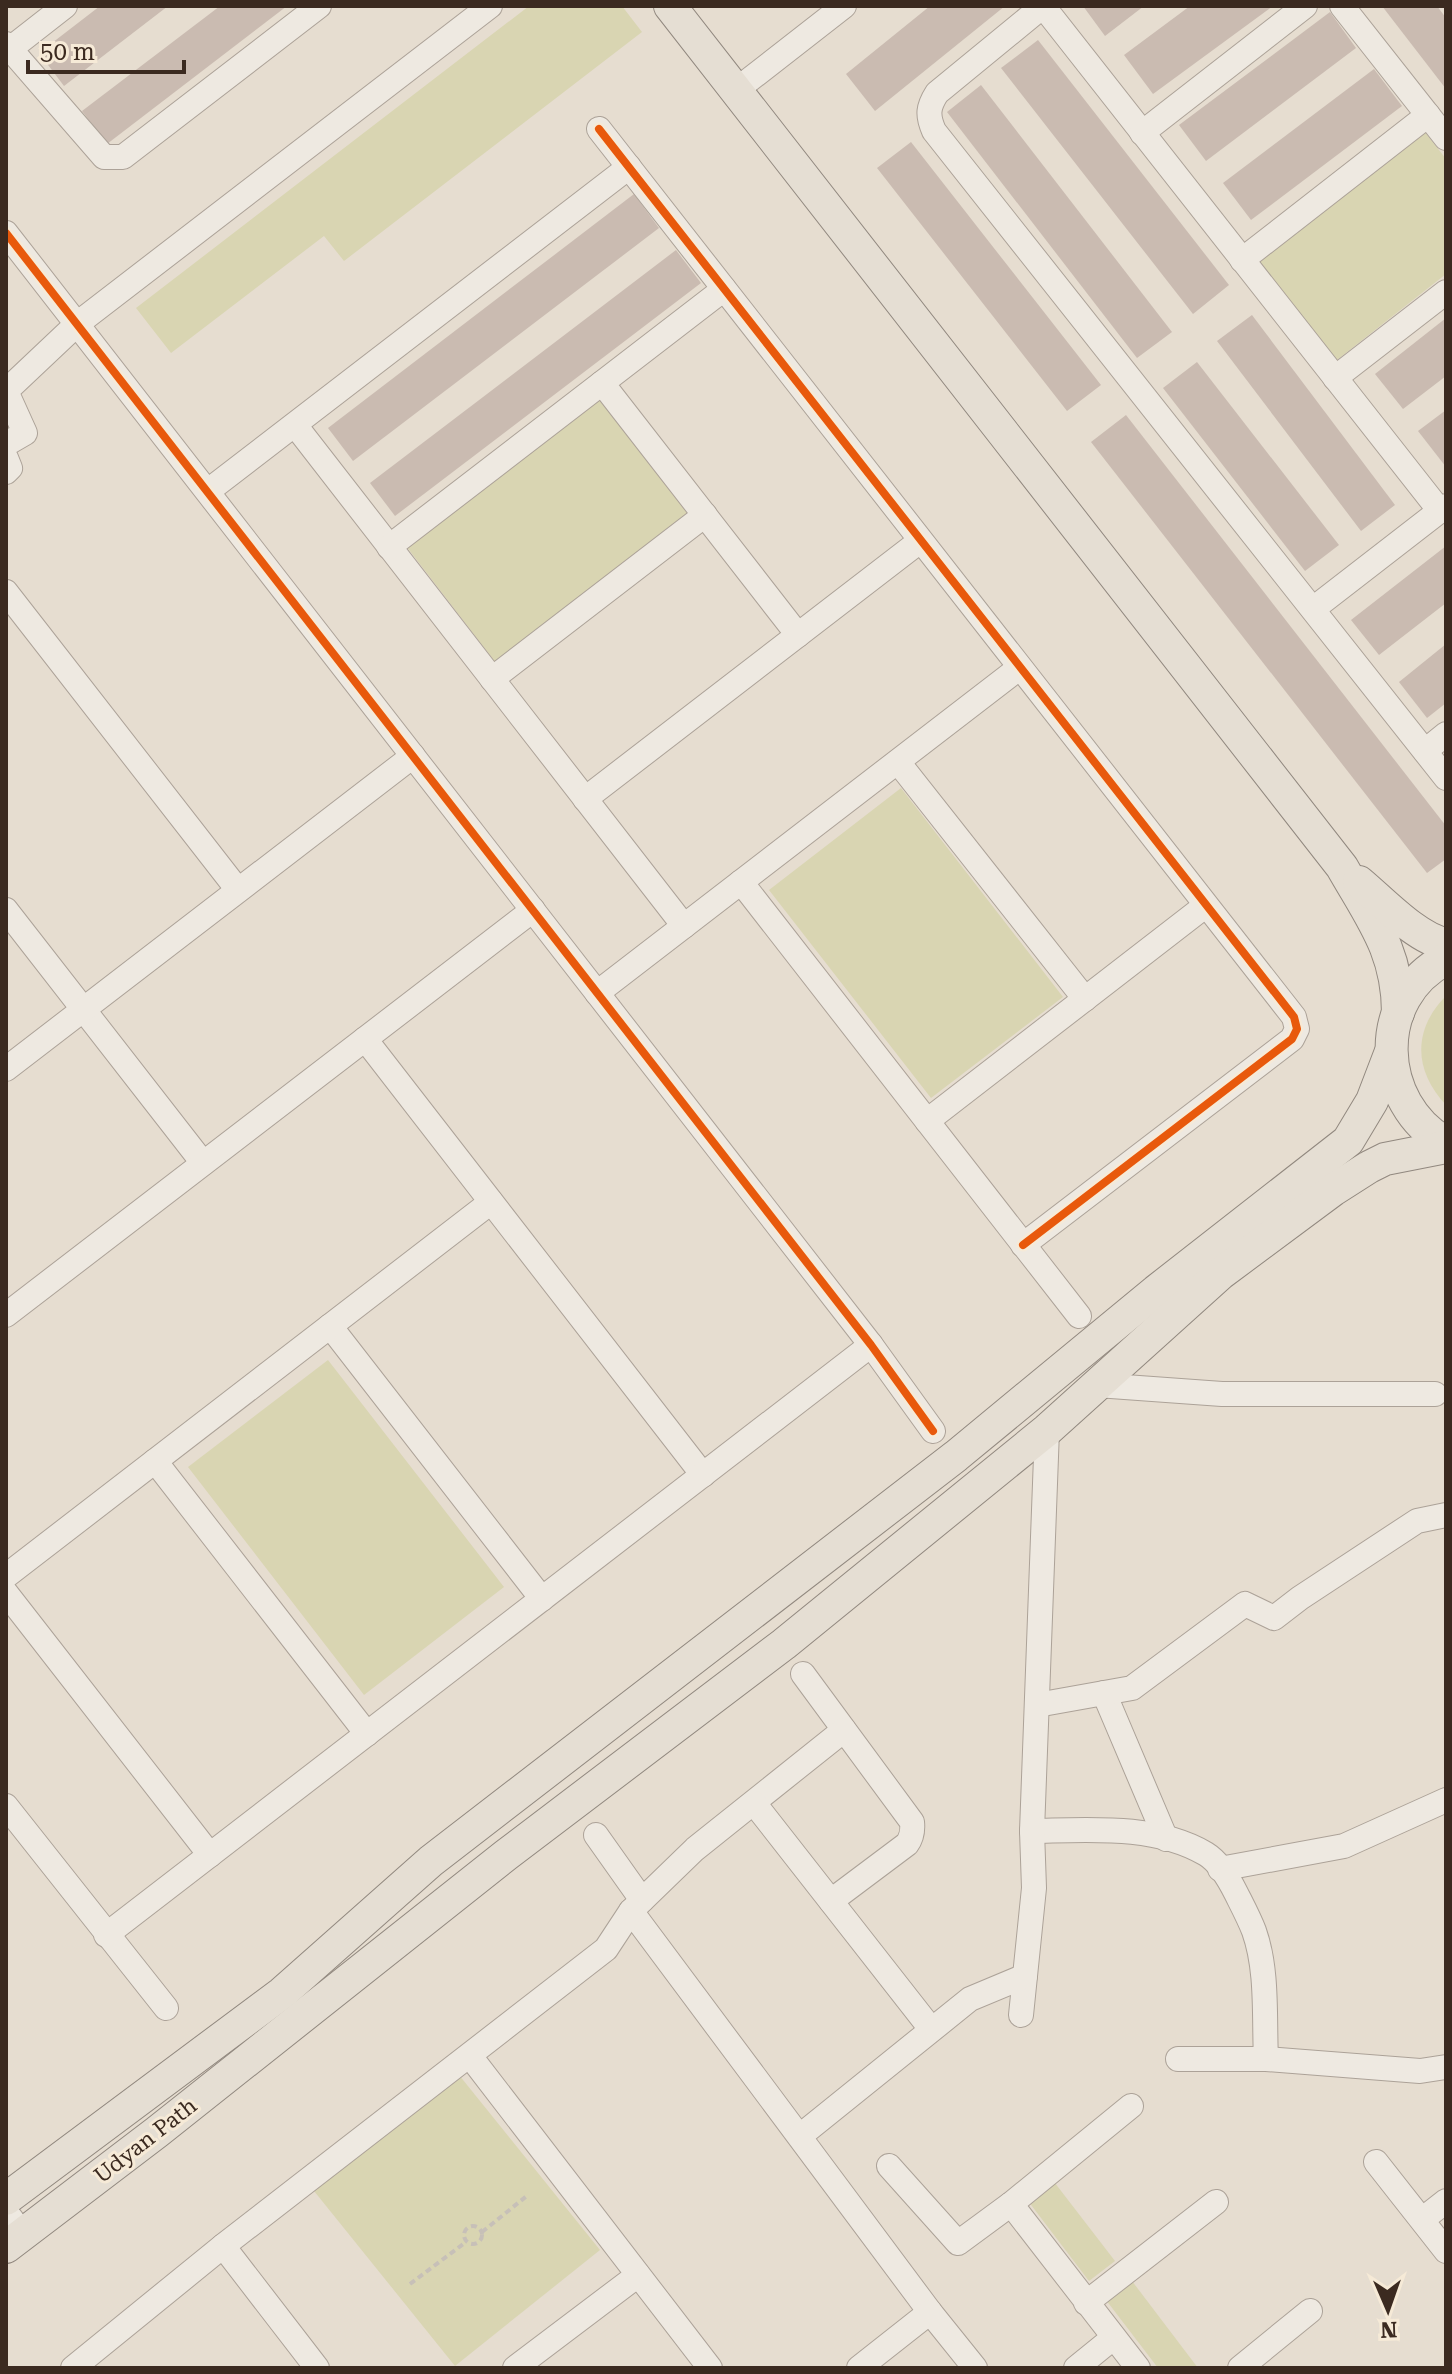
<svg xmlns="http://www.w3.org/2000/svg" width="1452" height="2374" font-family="'Roboto Serif',serif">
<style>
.green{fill:#d9d5b2}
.building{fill:#cabbb1}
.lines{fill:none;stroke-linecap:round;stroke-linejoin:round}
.minor-casing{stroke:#aca298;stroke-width:26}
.major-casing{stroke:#91887f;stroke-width:34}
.path{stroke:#c7c0b8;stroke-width:4;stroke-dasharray:6 4;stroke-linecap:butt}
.minor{stroke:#eee9e1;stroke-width:24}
.major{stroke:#e5ded3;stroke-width:32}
.cycleway-casing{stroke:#f6ead7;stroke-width:13}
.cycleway{stroke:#e8590c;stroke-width:8}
.labels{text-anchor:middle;stroke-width:6;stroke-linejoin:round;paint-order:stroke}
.street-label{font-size:22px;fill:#3b2a20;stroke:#f6ead7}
</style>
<rect width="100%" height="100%" fill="#e6ddd0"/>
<g class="green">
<polygon points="529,6 622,6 642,32 344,261 324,236 171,353 136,308"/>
<polygon points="1425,132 1446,159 1446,274 1337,360 1259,262"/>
<polygon points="603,397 692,513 495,662 406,546"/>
<polygon points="901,788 1063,997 931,1098 769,890"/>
<path d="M1446,996V1105C1414,1071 1412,1030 1446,996Z"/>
<polygon points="328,1360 504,1587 364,1695 188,1467"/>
<polygon points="455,2070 600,2250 455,2366 310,2186"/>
<polygon points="1048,2174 1115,2261 1089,2281 1022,2193"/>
<polygon points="1132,2281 1198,2368 1158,2368 1106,2300"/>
</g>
<g class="building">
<polygon points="100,6 168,6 64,86 39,53"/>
<polygon points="220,6 287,6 107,144 82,111"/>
<polygon points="930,6 1005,6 875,111 846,74"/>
<polygon points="1083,6 1144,6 1105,36"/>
<polygon points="1190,6 1273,6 1153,94 1124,55"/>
<polygon points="1382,6 1437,6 1446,18 1446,89"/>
<polygon points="1330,12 1356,48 1206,161 1179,125"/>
<polygon points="1038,40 1229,285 1193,314 1001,68"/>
<polygon points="1374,69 1402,106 1251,220 1223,183"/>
<polygon points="981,85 1172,332 1137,358 947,112"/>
<polygon points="911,142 1101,385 1067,411 877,168"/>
<polygon points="634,194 659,228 353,461 328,428"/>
<polygon points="676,250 701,283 395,516 370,483"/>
<polygon points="1252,315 1395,505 1361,531 1217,341"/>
<polygon points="1446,318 1446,376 1403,409 1375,374"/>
<polygon points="1197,362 1339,545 1305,571 1163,388"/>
<polygon points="1446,410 1446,467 1418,431"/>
<polygon points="1126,415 1446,826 1446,859 1427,873 1091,442"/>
<polygon points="1446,546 1446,603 1379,655 1351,620"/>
<polygon points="1446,644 1446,703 1427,718 1399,682"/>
</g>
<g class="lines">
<defs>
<g id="minor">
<path d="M1043,6L937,93C928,107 927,115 934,131L1446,778"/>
<polyline points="1043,6 1440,511"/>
<polyline points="1342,6 1446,138"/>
<polyline points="6,44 104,157 123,157 319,6"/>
<polyline points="10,49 65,6"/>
<polyline points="735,91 844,6"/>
<polyline points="599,129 1294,1017 1297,1029 1292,1039 1023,1245"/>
<polyline points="1142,133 1305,6"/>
<polyline points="6,233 871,1345 933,1431"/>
<polyline points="1242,260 1428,115"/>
<polyline points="1335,378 1446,292"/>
<polyline points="602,383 798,635"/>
<polyline points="295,425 684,926"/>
<polyline points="6,444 25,433 6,391 77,324 490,6"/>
<polyline points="6,458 10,468 6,472"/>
<polyline points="208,491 629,167"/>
<polyline points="389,547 724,289"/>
<polyline points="6,592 238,890"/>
<polyline points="1313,609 1446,506"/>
<polyline points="492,679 705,515"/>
<polyline points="1425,751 1446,734"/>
<polyline points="898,762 1085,999"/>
<polyline points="585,799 920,541"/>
<polyline points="741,882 1079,1316"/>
<polyline points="6,910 203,1163"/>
<polyline points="597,993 1019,668"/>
<polyline points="365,1039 703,1475"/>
<polyline points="6,1069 413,756"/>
<polyline points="927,1121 1205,906"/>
<polyline points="6,1315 533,910"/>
<polyline points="330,1326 542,1599"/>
<polyline points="1097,1385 1222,1394 1435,1394"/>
<polyline points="155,1461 367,1734"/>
<polyline points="6,1576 491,1202"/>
<polyline points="6,1593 210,1855"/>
<path d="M803,1674L912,1822C913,1831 912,1837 907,1844L831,1901"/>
<polyline points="1104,1693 1166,1839"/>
<polyline points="1037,1705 1132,1688 1245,1604 1274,1618 1300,1598 1417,1521 1446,1515"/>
<polyline points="844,1730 695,1849 631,1911 930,2312 975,2368"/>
<polyline points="754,1803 931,2029"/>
<polyline points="6,1806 166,2008"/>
<path d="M1032,1831C1089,1830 1155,1824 1206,1854C1219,1862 1229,1879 1236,1893C1242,1905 1249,1918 1254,1931C1268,1970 1264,2018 1266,2059"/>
<polyline points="596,1835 642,1900"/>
<polyline points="1220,1869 1344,1846 1446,1800"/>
<polyline points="106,1935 871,1345"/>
<polyline points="1021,2015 1034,1888 1032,1831 1047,1430"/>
<polyline points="470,2056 710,2368"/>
<polyline points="1178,2059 1266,2059 1420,2071 1446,2067"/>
<polyline points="800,2136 970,1999 1025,1976"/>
<polyline points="1376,2162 1446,2251"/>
<polyline points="889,2166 958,2243 1011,2204 1131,2106"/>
<polyline points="1011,2204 1138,2368"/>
<polyline points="6,2212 23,2234"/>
<polyline points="1423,2219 1446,2201"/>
<polyline points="223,2246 317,2368"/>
<polyline points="1086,2303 1216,2202"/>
<polyline points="73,2368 223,2246 606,1949 631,1911"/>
<polyline points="515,2368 638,2275"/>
<polyline points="859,2368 930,2312"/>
<polyline points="1076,2368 1113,2338"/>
<polyline points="1240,2368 1310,2311"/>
</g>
<g id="major">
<path d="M670,6L1342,867C1371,918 1398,951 1398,1013"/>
<path d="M1359,882C1382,901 1417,939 1446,944"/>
<path d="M1446,959C1371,997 1376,1104 1446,1143"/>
<polyline points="6,2199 282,1993 431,1861 956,1456 1156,1291 1348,1141 1372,1101 1390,1054"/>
<polyline points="6,2247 157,2132 506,1855 784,1644 1047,1430 1220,1274 1333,1190 1369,1167 1385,1159 1446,1147"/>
</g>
</defs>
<use href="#minor" class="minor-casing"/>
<use href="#major" class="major-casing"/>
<g class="path">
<circle cx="473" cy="2235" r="9"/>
<polyline points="482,2232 528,2195"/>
<polyline points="410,2284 466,2242"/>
</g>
<use href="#minor" class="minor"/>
<use href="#major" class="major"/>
<defs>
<g id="cycleway">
<polyline points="599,129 1294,1017 1297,1029 1292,1039 1023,1245"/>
<polyline points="6,233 871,1345 933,1431"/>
</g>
</defs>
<use href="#cycleway" class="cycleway-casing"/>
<use href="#cycleway" class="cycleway"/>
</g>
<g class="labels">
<g class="street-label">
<text transform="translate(145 2140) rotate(-38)" y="8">Udyan Path</text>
</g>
</g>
<rect width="1452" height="2374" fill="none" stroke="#3b2a20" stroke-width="16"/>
<g transform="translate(1388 2310) rotate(178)" stroke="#f6ead7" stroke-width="6" paint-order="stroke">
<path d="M0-6L14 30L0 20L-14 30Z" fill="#3b2a20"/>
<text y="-12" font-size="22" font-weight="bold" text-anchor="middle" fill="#3b2a20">N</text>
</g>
<path d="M28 60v12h156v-12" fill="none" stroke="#3b2a20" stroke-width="4"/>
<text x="40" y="60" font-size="24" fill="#3b2a20" stroke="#f6ead7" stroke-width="6" paint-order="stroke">50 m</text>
</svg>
